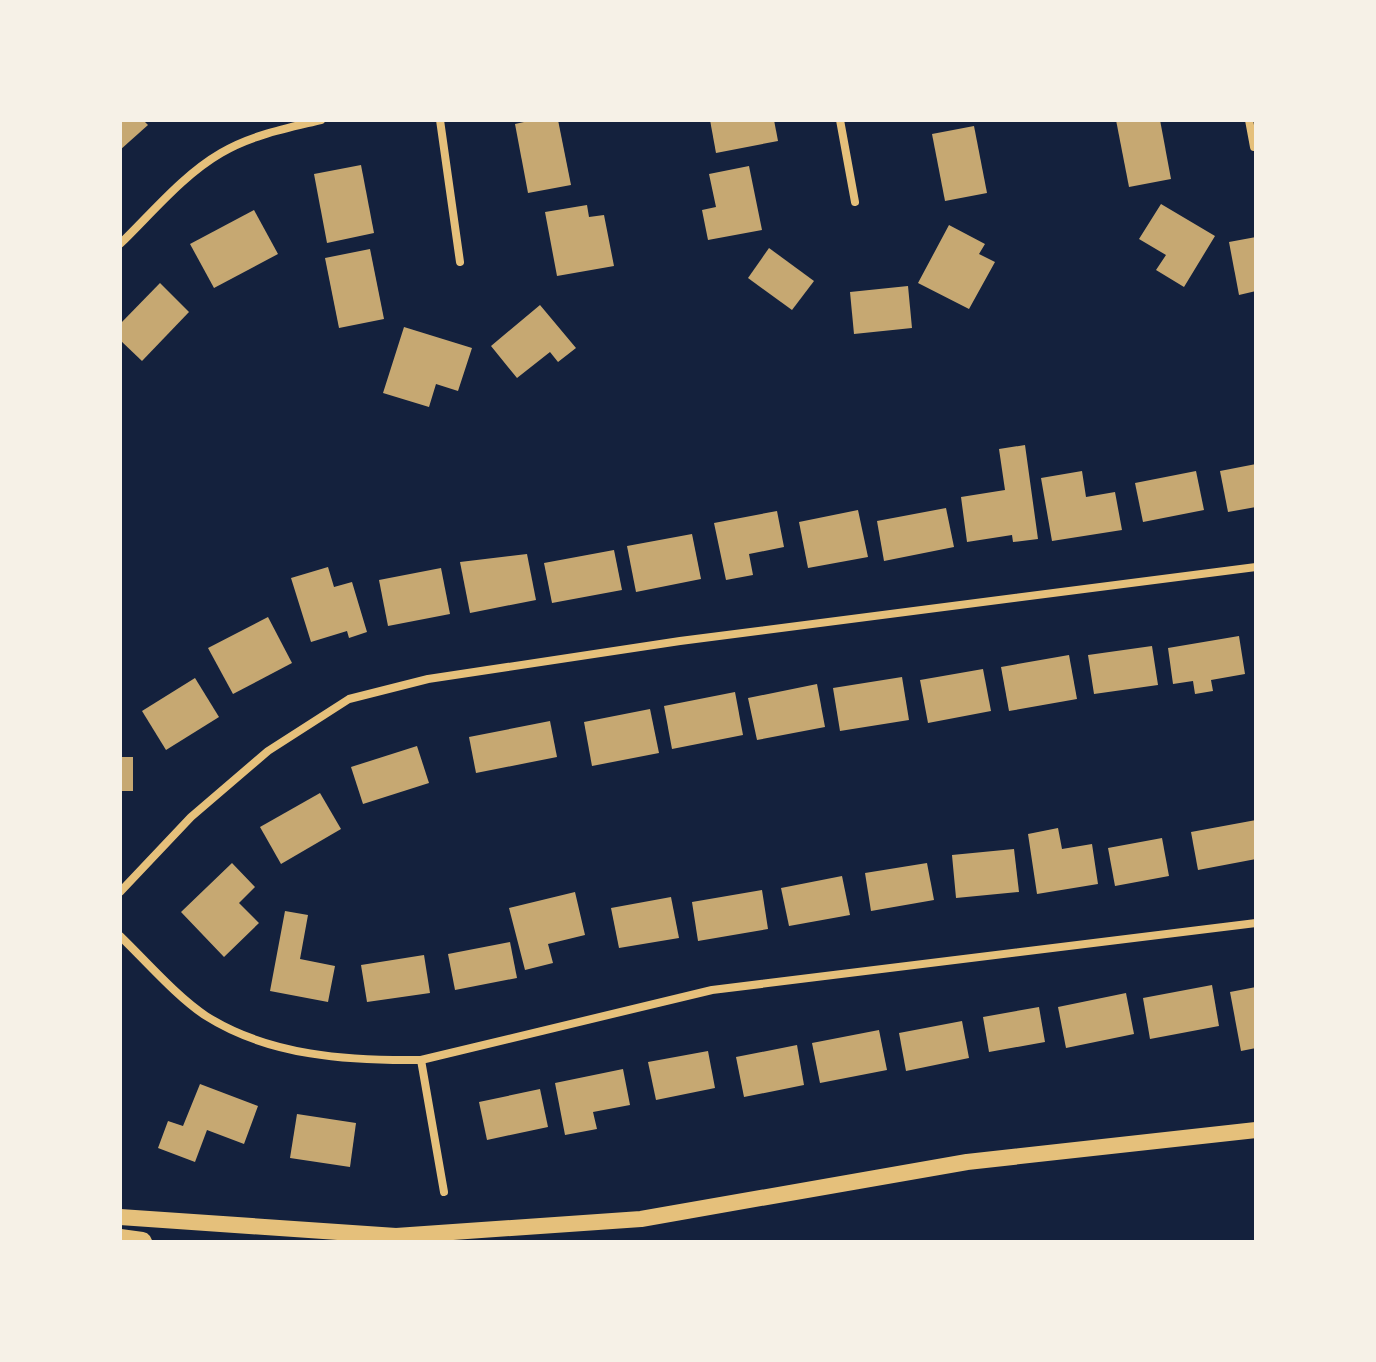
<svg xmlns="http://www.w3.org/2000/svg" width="1376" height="1362" font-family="Commissioner,sans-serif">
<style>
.building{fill:#c6a872}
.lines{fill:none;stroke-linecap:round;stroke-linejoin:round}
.minor{stroke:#e5c07b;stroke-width:8}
.secondary{stroke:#e5c07b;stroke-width:16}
.motorway{stroke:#e5c07b;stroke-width:20}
</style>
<rect width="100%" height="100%" fill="#14213d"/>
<g class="building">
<polygon points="120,120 143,120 148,125 120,150"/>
<polygon points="533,120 558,120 571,185 528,193 515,124"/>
<polygon points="710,120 774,120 778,141 716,153"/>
<polygon points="1116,120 1160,120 1171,179 1129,187"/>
<polygon points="974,126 987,193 945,201 932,134"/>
<polygon points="361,165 374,233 327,243 314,174"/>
<polygon points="749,166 762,230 708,240 702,210 716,207 709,174"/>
<polygon points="1161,204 1215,236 1184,287 1156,270 1166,255 1139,239"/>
<polygon points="587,205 589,217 604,215 614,266 557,276 545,212"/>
<polygon points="254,210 278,254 214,288 190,244"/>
<polygon points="949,225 985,244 979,254 995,262 969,309 918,283"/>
<polygon points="1256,237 1256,291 1239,295 1229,242"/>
<polygon points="769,248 814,281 792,310 748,278"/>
<polygon points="370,249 384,319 339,328 325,258"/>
<polygon points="160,283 189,312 142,361 120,340 120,324"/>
<polygon points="908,286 912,328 854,334 850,292"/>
<polygon points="540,305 576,348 558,362 550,352 517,378 491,346"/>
<polygon points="404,327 472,348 458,391 436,384 429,407 383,393"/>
<polygon points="1025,445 1038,539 1013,542 1012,535 967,542 961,497 1005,490 999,449"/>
<polygon points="1256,464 1256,507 1228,512 1220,471"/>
<polygon points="1082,471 1086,497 1115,492 1122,530 1052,541 1041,478"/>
<polygon points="1196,471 1204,510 1143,522 1135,483"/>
<polygon points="946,508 954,547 884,561 877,521"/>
<polygon points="858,510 868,557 808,568 799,522"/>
<polygon points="777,511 784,547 749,554 753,575 726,580 714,523"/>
<polygon points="692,534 701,579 636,592 627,546"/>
<polygon points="614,550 622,590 552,603 544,563"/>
<polygon points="527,554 536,600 470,613 460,562"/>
<polygon points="328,567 334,587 352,582 367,632 349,638 347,631 311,642 291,578"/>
<polygon points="441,568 450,614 388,626 379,580"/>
<polygon points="268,617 292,663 233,694 208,648"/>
<polygon points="1239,636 1245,674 1211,680 1213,691 1195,694 1193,681 1173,684 1168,648"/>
<polygon points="1152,646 1158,685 1094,694 1088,655"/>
<polygon points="1069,655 1077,699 1009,711 1001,667"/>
<polygon points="983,669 991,711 928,723 920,680"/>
<polygon points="902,677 909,720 840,731 833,688"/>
<polygon points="195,678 219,717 166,750 142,711"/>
<polygon points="817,684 825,727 757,740 748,698"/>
<polygon points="735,692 743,735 672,749 664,706"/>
<polygon points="650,709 659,753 592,766 584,722"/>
<polygon points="550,721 557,757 476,773 469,737"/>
<polygon points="417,746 429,783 363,804 351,767"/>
<rect x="120" y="757" width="13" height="34"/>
<polygon points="320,793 341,829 281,864 260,827"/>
<polygon points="1256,820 1256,859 1198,870 1191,832"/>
<polygon points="1058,828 1062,849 1092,844 1098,884 1037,894 1028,834"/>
<polygon points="1162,838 1169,876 1115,886 1108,848"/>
<polygon points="1014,849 1019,892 956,898 952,855"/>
<polygon points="232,863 255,887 239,903 259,923 224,957 181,912"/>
<polygon points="927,863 934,900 871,911 865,873"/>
<polygon points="842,876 850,915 789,926 781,888"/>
<polygon points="762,890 768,929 698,941 692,902"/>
<polygon points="575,892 585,935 548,944 553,963 525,970 509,908"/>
<polygon points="671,897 679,938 619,948 611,908"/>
<polygon points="285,911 308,915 300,959 335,966 328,1002 270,991"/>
<polygon points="510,942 517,978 455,990 448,954"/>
<polygon points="424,955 430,993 367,1002 361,965"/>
<polygon points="1212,985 1219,1026 1150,1039 1143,998"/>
<polygon points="1256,987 1256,1048 1241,1051 1230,992"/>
<polygon points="1126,993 1134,1034 1066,1048 1058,1007"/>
<polygon points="1039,1007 1045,1042 989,1052 983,1017"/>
<polygon points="962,1021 969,1058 906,1071 899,1033"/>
<polygon points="879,1030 887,1070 820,1083 812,1043"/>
<polygon points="797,1045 804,1085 744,1097 736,1057"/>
<polygon points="708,1051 715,1088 656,1100 648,1062"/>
<polygon points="623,1069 630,1105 593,1112 597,1129 565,1135 555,1083"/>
<polygon points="200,1084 258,1106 244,1144 207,1130 195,1162 158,1148 168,1121 183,1126"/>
<polygon points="540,1089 548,1127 487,1140 479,1102"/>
<polygon points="297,1114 356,1123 350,1167 290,1158"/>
</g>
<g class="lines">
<g class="minor">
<polyline points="440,120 460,262"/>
<polyline points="840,120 855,202"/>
<polyline points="1249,120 1254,147"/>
<path d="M120,244C152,213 183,175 221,153C251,135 288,128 321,120"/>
<polyline points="120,892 191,817 268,751 349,699 428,679 680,641 1256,567"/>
<path d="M120,936C146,961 177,997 206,1016C269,1056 349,1061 421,1060L712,990L1256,923"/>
<polyline points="421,1060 444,1192"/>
</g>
<polyline class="secondary" points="120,1217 396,1236 641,1219 967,1162 1256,1130"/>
<polyline class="motorway" points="120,1239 142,1242"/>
</g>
<rect width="1376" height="1362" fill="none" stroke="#f6f1e7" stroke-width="244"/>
</svg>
